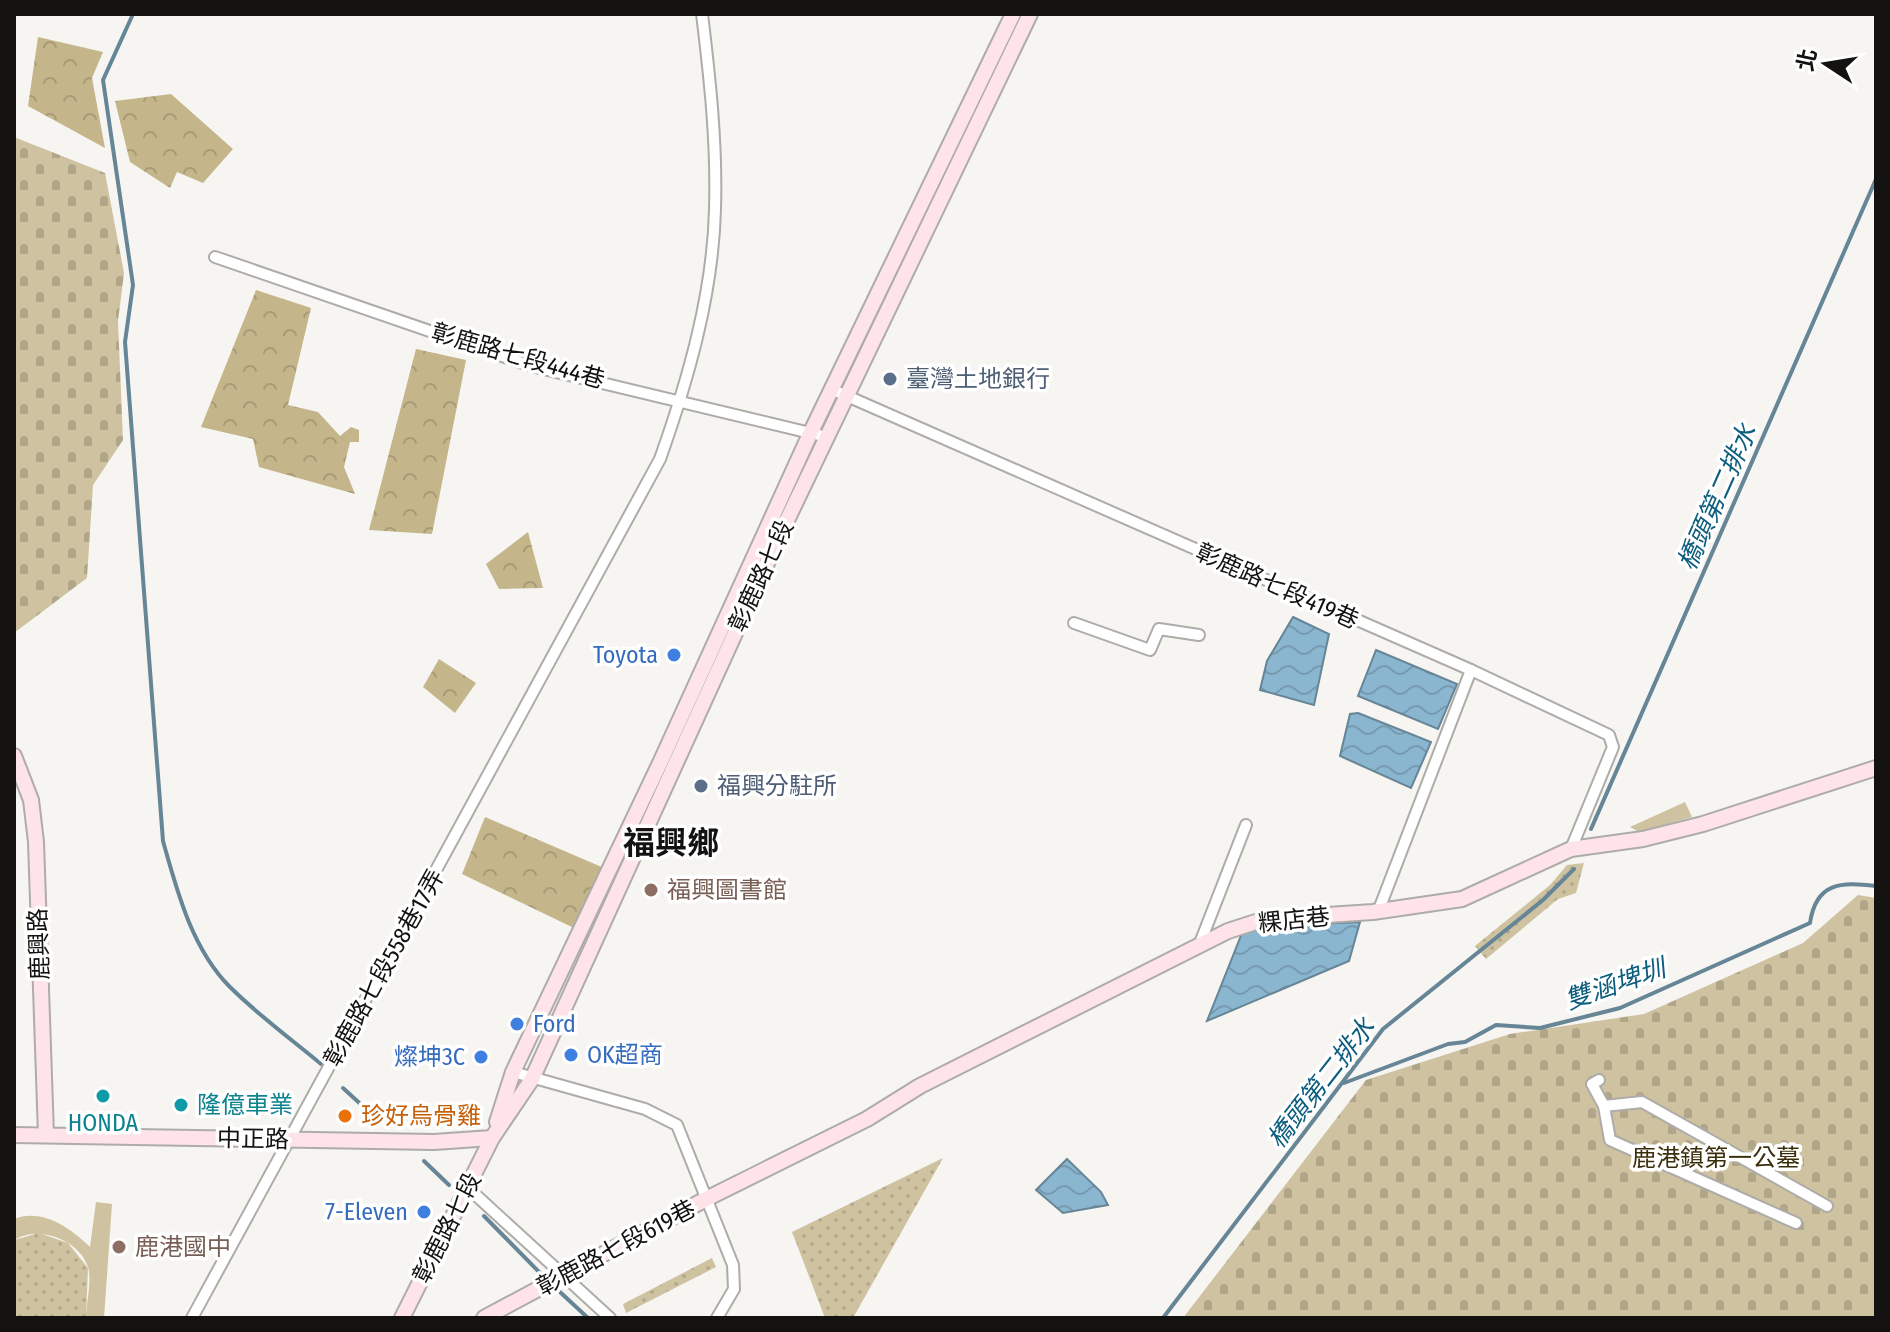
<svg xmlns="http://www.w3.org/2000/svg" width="1890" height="1332" font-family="'Fira Sans Condensed','Noto Sans TC',sans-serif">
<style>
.grass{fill:url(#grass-dots)}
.forest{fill:url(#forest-crowns)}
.cemetery{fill:url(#cemetery-stones)}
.park{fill:#cfc2a0}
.water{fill:url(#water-waves);stroke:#668596;stroke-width:2}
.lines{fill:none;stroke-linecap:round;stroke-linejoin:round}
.stream{stroke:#668596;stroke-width:4}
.street-casing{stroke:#aeaca9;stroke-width:14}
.secondary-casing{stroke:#aeaca9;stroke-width:18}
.street{stroke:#fff;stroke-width:10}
.secondary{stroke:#fee4e9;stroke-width:14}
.service-dot{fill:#5c6f8a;stroke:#fff;stroke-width:3}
.shop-dot{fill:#3f7fe0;stroke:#fff;stroke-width:3}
.education-dot{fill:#8d6e63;stroke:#fff;stroke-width:3}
.culture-dot{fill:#0f9aa8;stroke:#fff;stroke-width:3}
.food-dot{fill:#e8710a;stroke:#fff;stroke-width:3}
.labels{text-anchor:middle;stroke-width:7;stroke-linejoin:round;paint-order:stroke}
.street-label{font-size:24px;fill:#131211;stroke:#fff}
.service-label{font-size:24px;fill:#4e5e75;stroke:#fff;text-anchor:start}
.shop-label{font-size:24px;fill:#366cbe;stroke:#fff;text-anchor:end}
.education-label{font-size:24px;fill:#785e54;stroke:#fff;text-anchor:start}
.culture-label{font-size:24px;fill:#0d838f;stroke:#fff;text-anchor:start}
.food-label{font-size:24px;fill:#c56008;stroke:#fff;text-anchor:start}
.park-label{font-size:24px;fill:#3b2f0b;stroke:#fff}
.water-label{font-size:26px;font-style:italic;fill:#0d5d7f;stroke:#fff}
.district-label{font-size:32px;font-weight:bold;fill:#131211;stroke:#fff}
</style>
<defs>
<pattern id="grass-dots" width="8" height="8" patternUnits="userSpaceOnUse" patternTransform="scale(2)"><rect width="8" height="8" fill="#cfc2a0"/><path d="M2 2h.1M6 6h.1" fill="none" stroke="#b1a689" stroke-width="1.8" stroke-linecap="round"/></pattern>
<pattern id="forest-crowns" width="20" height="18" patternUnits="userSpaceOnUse" patternTransform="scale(2)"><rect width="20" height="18" fill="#c4b58a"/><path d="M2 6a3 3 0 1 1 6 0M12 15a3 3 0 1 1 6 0" fill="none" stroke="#a89b76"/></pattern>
<pattern id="cemetery-stones" width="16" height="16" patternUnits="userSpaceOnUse" patternTransform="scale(2)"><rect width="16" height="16" fill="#cfc2a0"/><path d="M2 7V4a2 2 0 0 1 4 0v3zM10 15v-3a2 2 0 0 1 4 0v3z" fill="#b1a689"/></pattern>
<pattern id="water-waves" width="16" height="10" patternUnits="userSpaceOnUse" patternTransform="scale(2)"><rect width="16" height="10" fill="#8ab6cf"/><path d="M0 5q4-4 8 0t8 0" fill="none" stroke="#769bb1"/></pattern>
</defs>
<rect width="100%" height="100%" fill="#f7f5f1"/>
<g class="grass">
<polygon points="1584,863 1576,893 1558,899 1486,959 1475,946 1550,885 1567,865"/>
<polygon points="943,1158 853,1318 825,1318 792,1232"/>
<polygon points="39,1233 68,1243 88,1268 86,1318 14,1318 14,1240"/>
<polygon points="712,1258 716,1267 626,1313 623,1304"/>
</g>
<g class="forest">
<polygon points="38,37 103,52 92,78 105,148 28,106"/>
<polygon points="171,94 233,149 203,183 177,172 170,188 130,162 115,101"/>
<polygon points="256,290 311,308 288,405 318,412 340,436 351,427 359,430 359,442 350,442 344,467 355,494 259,467 253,439 201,427"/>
<polygon points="416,349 466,360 432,534 369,530"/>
<polygon points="528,532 543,588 499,589 486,564"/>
<polygon points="439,659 476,683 455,713 423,687"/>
<polygon points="485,817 604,868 576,929 462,874"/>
</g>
<g class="cemetery">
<polygon points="14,137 105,173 124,273 118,321 123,440 93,485 87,578 14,633"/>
<polygon points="1858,895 1876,898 1876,1318 1183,1318 1366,1080 1510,1034 1644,1014 1803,943"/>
</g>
<g class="park">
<polygon points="1685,802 1692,817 1639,832 1630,827"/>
<path d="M96,1202L112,1204L104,1318H86C86,1304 92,1281 88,1267C79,1239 38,1225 14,1240V1219C43,1208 70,1228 90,1247Z"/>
</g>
<g class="water">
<polygon points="1293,617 1329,634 1314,705 1260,690 1267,661"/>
<polygon points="1376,650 1457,684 1438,729 1358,696"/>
<polygon points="1358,713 1431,742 1411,788 1340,756 1350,714"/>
<polygon points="1360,922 1349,961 1207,1021 1242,933 1268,926"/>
<polygon points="1067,1159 1101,1192 1108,1205 1063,1213 1036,1190"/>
</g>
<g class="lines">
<g class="stream">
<path d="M133,14L103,80L133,285L125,342L163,841C177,891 192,949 230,987C258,1015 291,1039 321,1064"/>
<polyline points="1591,829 1876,179"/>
<path d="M1344,1083L1448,1044L1465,1042L1496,1025L1540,1028L1620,1008L1810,923C1816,882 1841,882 1876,886"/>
<polyline points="343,1088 378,1120"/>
<polyline points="424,1161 449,1185"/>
<polyline points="484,1216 543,1276"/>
<polyline points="560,1292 588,1318"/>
<polyline points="1163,1318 1383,1029 1543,900 1574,869"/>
</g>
<defs>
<g id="street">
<polyline points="215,257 531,366 827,437"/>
<polyline points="831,389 1471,670 1609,735 1613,747 1571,849"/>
<polyline points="1074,623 1150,650 1159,629 1199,635"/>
<polyline points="1378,912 1471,670"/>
<polyline points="1200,943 1246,825"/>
<polyline points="513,1072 645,1109 677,1125 733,1265 734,1289 717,1318"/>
<polyline points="1592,1084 1599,1080 1592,1084 1604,1106"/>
<polyline points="467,1187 610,1318"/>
<polyline points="1796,1223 1610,1140 1604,1106 1642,1102 1827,1206"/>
<path d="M192,1318L660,459C688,380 713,294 715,209C717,144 710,79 702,14"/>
</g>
<g id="secondary">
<polyline points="14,756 31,800 36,842 46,1135"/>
<polyline points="497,1122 513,1072 660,763 810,434 1013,14"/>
<polyline points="14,1135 434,1142 492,1138"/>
<polyline points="402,1318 492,1138 532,1079 777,541 1030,14"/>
<polyline points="484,1318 706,1199 867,1119 920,1086 1228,931 1265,919 1373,912 1462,899 1571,849 1643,839 1703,824 1876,768"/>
</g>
</defs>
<use href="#street" class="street-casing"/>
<use href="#secondary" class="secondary-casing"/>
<use href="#street" class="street"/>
<use href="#secondary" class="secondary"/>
</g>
<g class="service-dot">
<circle cx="890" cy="379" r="8"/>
<circle cx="701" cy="786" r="8"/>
</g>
<g class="shop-dot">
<circle cx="674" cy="655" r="8"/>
<circle cx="517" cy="1024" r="8"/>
<circle cx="571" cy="1055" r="8"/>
<circle cx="481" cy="1057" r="8"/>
<circle cx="424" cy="1212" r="8"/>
</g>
<g class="education-dot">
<circle cx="651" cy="890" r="8"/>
<circle cx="119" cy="1247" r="8"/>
</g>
<g class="culture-dot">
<circle cx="103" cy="1096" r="8"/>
<circle cx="181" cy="1105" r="8"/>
</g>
<circle class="food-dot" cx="345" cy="1116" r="8"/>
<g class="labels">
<g class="street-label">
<text transform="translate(518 356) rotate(16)" y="8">彰鹿路七段444巷</text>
<text transform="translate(761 576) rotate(-65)" y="8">彰鹿路七段</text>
<text transform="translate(1277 586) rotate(24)" y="8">彰鹿路七段419巷</text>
<text transform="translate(1294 920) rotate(-6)" y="8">粿店巷</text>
<text transform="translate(39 944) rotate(-92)" y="8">鹿興路</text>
<text transform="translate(384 968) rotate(-61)" y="8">彰鹿路七段558巷17弄</text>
<text transform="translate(253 1139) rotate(1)" y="8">中正路</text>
<text transform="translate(447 1228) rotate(-63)" y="8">彰鹿路七段</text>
<text transform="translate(616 1248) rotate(-28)" y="8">彰鹿路七段619巷</text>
</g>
<g class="service-label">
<text x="906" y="387">臺灣土地銀行</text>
<text x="717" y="794">福興分駐所</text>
</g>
<g class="shop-label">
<text x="658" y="663">Toyota</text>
<text x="533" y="1032" text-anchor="start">Ford</text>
<text x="587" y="1063" text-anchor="start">OK超商</text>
<text x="465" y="1065">燦坤3C</text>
<text x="408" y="1220">7-Eleven</text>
</g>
<g class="education-label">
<text x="667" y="898">福興圖書館</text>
<text x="135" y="1255">鹿港國中</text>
</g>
<g class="culture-label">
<text x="197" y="1113">隆億車業</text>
<text x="103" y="1131" text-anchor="middle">HONDA</text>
</g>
<g class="food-label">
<text x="361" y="1124">珍好烏骨雞</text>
</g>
<g class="park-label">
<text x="1716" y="1166">鹿港鎮第一公墓</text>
</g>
<g class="water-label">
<text transform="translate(1717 497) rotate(-66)" y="9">橋頭第二排水</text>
<text transform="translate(1615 984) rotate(-19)" y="9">雙涵埤圳</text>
<text transform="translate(1321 1083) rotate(-52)" y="9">橋頭第二排水</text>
</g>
<g class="district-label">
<text x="671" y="854">福興鄉</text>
</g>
</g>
<rect width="1890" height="1332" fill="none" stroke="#131211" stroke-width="32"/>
<g transform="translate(1826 64) rotate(282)" stroke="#ffffff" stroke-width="6" paint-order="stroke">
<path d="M0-6L14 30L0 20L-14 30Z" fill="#131211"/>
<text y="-12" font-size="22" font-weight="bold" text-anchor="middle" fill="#131211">北</text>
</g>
</svg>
